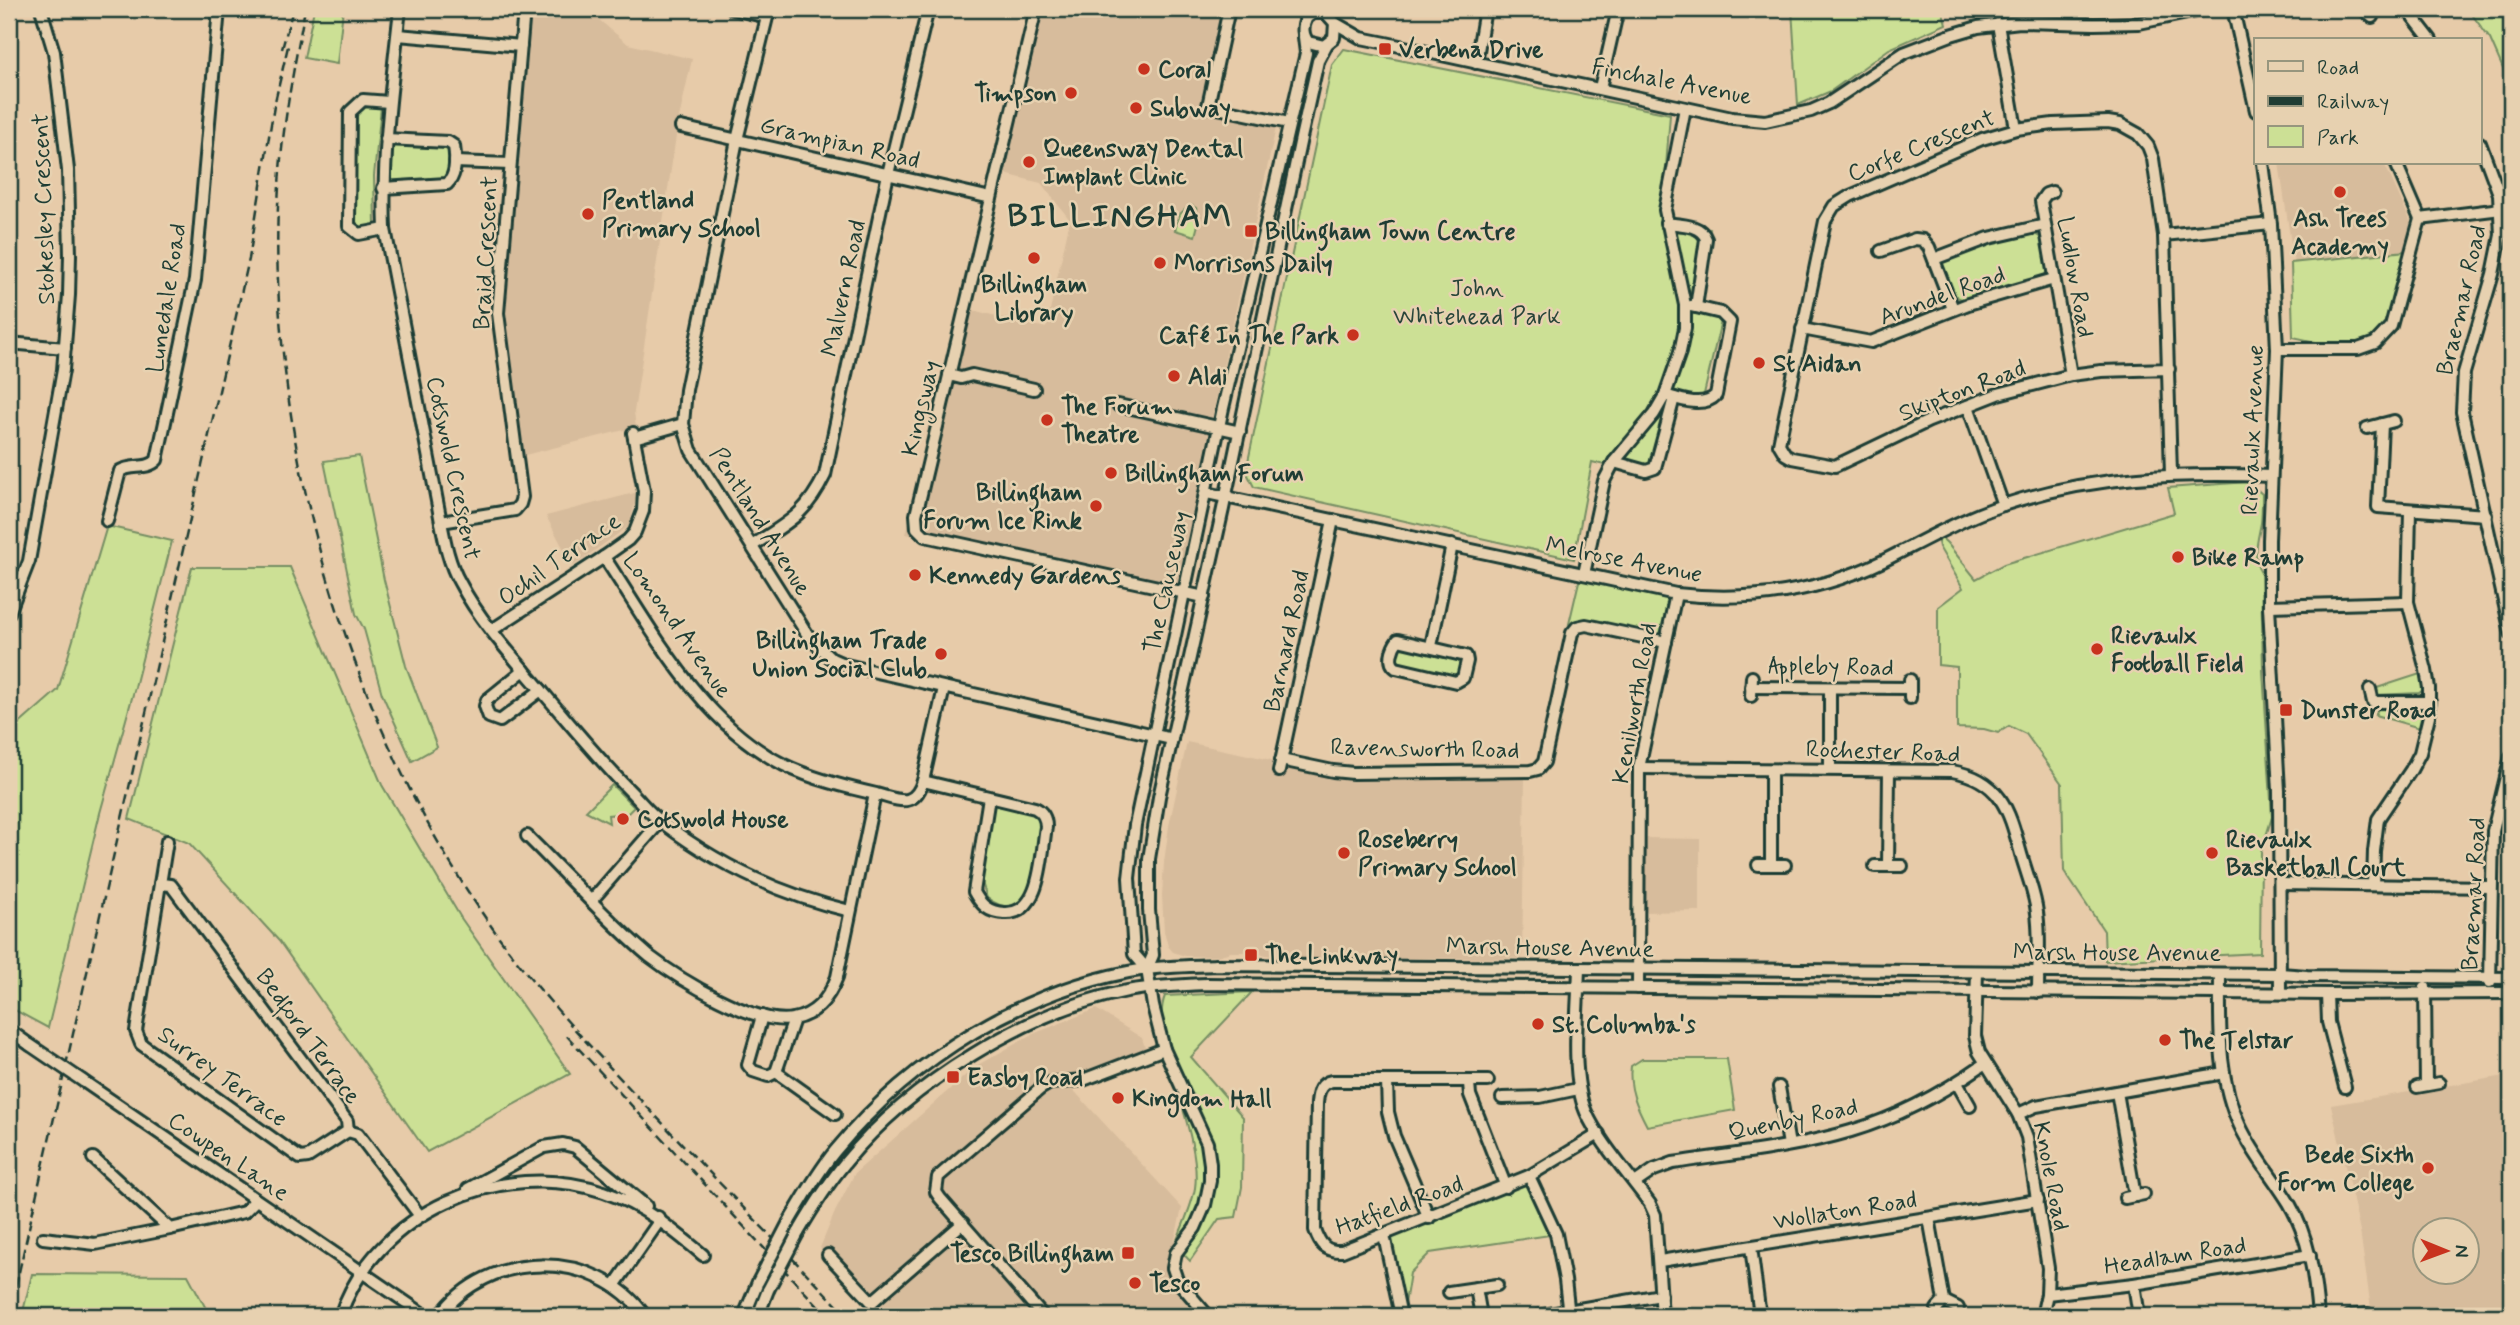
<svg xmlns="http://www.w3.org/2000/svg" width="2520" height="1325" font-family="Mynerve,sans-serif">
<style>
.built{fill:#d7bc9c;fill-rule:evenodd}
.green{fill:#cce095;stroke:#768e64;stroke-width:2}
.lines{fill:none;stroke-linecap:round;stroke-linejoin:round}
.minor-casing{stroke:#1f3d34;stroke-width:16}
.minor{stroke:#e7d1b0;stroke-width:10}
.rail{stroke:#1f3d34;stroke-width:2.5;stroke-dasharray:10 5;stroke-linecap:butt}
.minor-bridge-casing{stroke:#1f3d34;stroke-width:16;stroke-linecap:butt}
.minor-bridge{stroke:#e7d1b0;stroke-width:10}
.poi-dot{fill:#c8321e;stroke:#e7d1b0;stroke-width:2.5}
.labels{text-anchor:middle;stroke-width:5;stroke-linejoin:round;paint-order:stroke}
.poi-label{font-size:24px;font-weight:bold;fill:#1f3d34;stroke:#e7d1b0;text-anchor:start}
.street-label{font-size:24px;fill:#1f3d34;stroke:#e7d1b0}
.park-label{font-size:24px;fill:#284539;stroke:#e7d1b0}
.district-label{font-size:32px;font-weight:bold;letter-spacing:2px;fill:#1f3d34;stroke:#e7d1b0}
</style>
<rect width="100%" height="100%" fill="#e7cba9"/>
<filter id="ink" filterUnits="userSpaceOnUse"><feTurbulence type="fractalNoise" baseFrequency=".0143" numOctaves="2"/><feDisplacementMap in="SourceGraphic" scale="14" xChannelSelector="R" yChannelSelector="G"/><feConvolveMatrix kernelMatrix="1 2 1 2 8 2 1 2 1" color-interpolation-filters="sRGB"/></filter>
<g filter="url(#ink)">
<g class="built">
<polygon points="529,9 586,9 628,44 692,59 678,123 634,412 636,427 521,456 504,305"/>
<path d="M1038,9H1234L1213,104L1277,123L1208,436L1179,593L906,534ZM1005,174L1041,183L1070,220L1046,328L972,310Z"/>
<polygon points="2279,163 2384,163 2410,220 2411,239 2407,251 2294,263"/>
<polygon points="638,492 629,526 573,566 546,516"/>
<polygon points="1187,742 1276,761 1288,768 1295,767 1338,776 1525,778 1522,958 1281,958 1252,952 1231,952 1217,956 1185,956 1173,952 1168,946 1164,931 1162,896 1164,862 1169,826"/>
<polygon points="1645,838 1700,839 1700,911 1643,912"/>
<polygon points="1096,1009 1142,1038 1146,1051 1066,1082 1182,1208 1167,1275 1200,1316 882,1316 820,1248 835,1212 855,1173 976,1066 1033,1034"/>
<path d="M2511,1075V1316H2372L2360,1231L2331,1105ZM2426,1230H2468V1272H2426Z"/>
</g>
<g class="green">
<polygon points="314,9 343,9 337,64 304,58"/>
<polygon points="1792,9 1942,9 1946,24 1889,49 1831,91 1798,105"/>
<polygon points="2468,9 2511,9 2511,87 2490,39"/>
<polygon points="1344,49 1670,114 1662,220 1666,223 1710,229 1699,301 1724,308 1701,407 1676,403 1656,472 1621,469 1592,462 1574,559 1254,487 1246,471 1332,65"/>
<polygon points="366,103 379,104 381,107 374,176 375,226 362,229 353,221 353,111"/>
<polygon points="395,144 444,144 450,151 450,171 445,180 394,184 391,181 393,146"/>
<polygon points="1190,205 1196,208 1199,221 1195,236 1175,230 1180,214"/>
<polygon points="2031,232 2042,238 2048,269 2044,277 1965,301 1951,294 1941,267 1945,258 1986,243"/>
<polygon points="2407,251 2388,320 2370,341 2360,345 2334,346 2293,337 2291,263"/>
<polygon points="359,456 384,580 406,666 437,747 412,761 382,694 364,629 356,614 324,461"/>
<path d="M2248,482L2262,494C2262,504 2262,514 2261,523C2258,539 2252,558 2261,573L2263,670L2272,817L2261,852L2260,953L2105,961L2104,931L2064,871L2062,784L2026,734L2009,726L1998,733L1984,729L1957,728V667L1938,665V607L1963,588L1939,547L1936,533L1947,543L1976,579L2004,564L2174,513L2168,488Z"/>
<polygon points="107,526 172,541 135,687 100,813 48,1028 9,1007 9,733 58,690"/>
<polygon points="192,567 290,567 382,785 461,918 570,1074 427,1152 279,941 189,843 129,819"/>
<polygon points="1580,577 1672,595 1664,638 1569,624"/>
<polygon points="1400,640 1466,656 1460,682 1392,665"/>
<polygon points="2420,674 2423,690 2419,693 2376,695 2374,689"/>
<polygon points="2378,709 2420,711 2423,715 2420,728 2375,715"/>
<polygon points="612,785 634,807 628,813 608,815 609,823 586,811"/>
<path d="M994,800L1028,807L1040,817L1044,830L1031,896C1013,909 1007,911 987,898L981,879Z"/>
<path d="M1252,992L1191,1057L1243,1117L1242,1187L1236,1217L1219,1219L1190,1261L1175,1245C1182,1227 1192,1206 1195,1188C1203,1134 1148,1036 1165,996Z"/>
<path d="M1642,1059H1727L1735,1110L1647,1126C1637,1107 1628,1088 1631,1066Z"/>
<polygon points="1529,1185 1550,1235 1430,1253 1410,1273 1403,1316 1389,1245 1393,1236 1520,1186"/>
<polygon points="32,1274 188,1275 210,1316 22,1316"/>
</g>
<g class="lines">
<defs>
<g id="minor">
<path d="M400,9C392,82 382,155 385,229L441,522C445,543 449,564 460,583C482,625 517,661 547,697C575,730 602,763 632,793C642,803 651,815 663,823C718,865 782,895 850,911"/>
<polyline points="733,9 767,17"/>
<polyline points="769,9 737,140 686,390 683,424 691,450 809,637 832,659 846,665 1172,739"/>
<polyline points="1036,9 916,515 917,528 925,536 1204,597"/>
<polyline points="1229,9 1208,106 1289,123"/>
<polyline points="2233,9 2256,111"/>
<polyline points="2363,9 2372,17"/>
<polyline points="2407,9 2431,40"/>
<path d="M1305,19L1313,13H1326L1335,23L1334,38L1324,46L1308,42C1299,30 1305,21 1311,9"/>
<polyline points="1335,23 1361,38 1386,43 1732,118 1765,121 1811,111 1829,103 1904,53 1951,35 1978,27 2020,22 2094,24 2139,23 2207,9"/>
<polyline points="1998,24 2016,129"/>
<polyline points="398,35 521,46"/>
<polyline points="1476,63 1485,9"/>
<polyline points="1600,88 1618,9"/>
<polyline points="681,127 991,198"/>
<polyline points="2480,143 2499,194 2501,235 2493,274 2464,373 2462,412 2511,633"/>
<polyline points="455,162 510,164"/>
<polyline points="2263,163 2271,224 2277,349 2269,540 2269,606 2279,791 2280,993"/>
<path d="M383,188L447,184C457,175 456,159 454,146L448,142L386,139"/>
<polyline points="2052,192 2046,194 2041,201 2071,375"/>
<polyline points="2420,219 2501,209"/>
<path d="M1666,223C1680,225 1701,224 1706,239L1696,307L1691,306"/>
<polyline points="385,229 359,234 349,226 350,112 363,100 389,102"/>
<polyline points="2164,235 2271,224"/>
<polyline points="1881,251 1915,239 1923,240 1929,247 1953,309"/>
<polyline points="1934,259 1989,238 2045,225"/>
<polyline points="1802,329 1871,342 1968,304 2054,279"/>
<polyline points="9,343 65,348"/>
<polyline points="2277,349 2358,349 2375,343 2391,326 2420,219 2396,163"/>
<polyline points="2169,369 2101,371 2071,375 1998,394 1929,421 1835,466 1792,458 1785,454 1779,444 1825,221 1834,206 1850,196 1982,139 2016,129 2053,124 2108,122 2120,124 2138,134 2148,146 2153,159 2164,235 2171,474"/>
<polyline points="949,375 961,378 972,375 1034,389"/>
<path d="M1665,395C1681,400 1704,408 1716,395L1730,322L1721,313L1696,307"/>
<polyline points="1118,405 1240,432"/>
<polyline points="1968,406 2003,505"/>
<polyline points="2382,424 2378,507 2486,515"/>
<polyline points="2367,428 2394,421"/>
<polyline points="634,438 683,424"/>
<polyline points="1614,462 1646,471 1655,468 1674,398"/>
<path d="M1207,493L1676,594C1748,602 1817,593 1883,561C1923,541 1961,519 2003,505C2093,475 2178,473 2271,476"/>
<path d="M107,521L120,471C132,464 148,470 157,460L195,280L219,9"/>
<polyline points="441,522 515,510 520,504 522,497 498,313 524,9"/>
<path d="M752,546C788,522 805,516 825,475L888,174L928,9"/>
<path d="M604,557C654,632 700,723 784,765C813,779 845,787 876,794C899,800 914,809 923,781L944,688"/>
<polyline points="1584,574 1604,481 1614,462 1654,414 1665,395 1680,352 1685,328 1685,305 1665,210 1685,108"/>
<polyline points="2269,606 2408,602"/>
<polyline points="9,613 29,561 63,370 69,295 70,255 68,170 54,52 41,9"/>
<polyline points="492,630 604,557 628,540 635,532 643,511 644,491 633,433"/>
<path d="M1398,640L1466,656L1467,661L1463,678L1456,682L1396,668C1387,662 1392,648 1398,640Z"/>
<polyline points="1431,646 1452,545"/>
<polyline points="524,670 487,700 485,706 489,717 500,721 541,690"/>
<polyline points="1910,680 1910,698"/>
<polyline points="1751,687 1910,688"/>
<polyline points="2370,689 2373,702 2430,702"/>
<polyline points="1751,696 1752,677"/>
<polyline points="1281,760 1333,771 1353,773 1530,771 1538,769 1544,762 1572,633 1577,627 1586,625 1666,642"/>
<path d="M1639,768L1952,771C2002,780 2009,811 2021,854C2026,871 2033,889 2036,906C2041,934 2038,964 2038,992"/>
<polyline points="1830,769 1830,688"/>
<polyline points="1279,771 1333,520"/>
<path d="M923,781L1035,808C1043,812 1046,818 1046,827C1041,854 1042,916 1004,913C988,912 981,905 974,892L989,797"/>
<path d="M527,836C567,875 607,921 649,956C679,979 755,1026 793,1019C816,1015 829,998 837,977L875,794"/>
<polyline points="167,841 136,1031 141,1044 300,1158 308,1157 348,1131"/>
<polyline points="1758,865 1785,865"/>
<polyline points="1771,865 1771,770"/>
<polyline points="1875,866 1902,866"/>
<polyline points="1888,866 1889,771"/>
<polyline points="160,884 171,885 347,1121 348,1131"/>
<polyline points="2280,884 2491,887"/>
<polyline points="2373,885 2374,851 2378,819 2411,770 2420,753 2429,716 2429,688 2426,670 2408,602 2410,511"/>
<polyline points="592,900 660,822"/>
<path d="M1579,968C1578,1009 1570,1075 1586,1112C1599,1142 1630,1176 1650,1204L1655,1215L1662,1316"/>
<polyline points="1147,969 1134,954 1129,878 1135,825 1223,408 1306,53 1304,37"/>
<polyline points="1977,972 1975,1036 1979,1052 2018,1114 2027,1137 2048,1268 2047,1294 2042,1316"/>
<path d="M2220,974C2220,1024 2217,1079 2240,1126C2253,1154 2273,1177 2289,1203C2309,1237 2315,1277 2318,1316"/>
<polyline points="2490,982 2493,831 2511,756"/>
<polyline points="2425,987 2426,1085"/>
<polyline points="1638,988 1639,768 1676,594"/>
<polyline points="2327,994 2328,1022 2345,1087"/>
<polyline points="762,1016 748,1065 753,1071 768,1076 776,1072 794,1019"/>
<polyline points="9,1030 30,1045"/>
<polyline points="776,1072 835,1114"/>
<polyline points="83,1081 426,1316"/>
<path d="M1488,1081H1332C1320,1083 1318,1092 1317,1103L1315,1230C1320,1245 1326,1252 1342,1251L1529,1176L1599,1134"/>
<polyline points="1387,1082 1388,1112 1394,1136 1429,1218"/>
<polyline points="1469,1083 1470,1095 1506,1187"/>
<polyline points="1957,1083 1970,1106"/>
<polyline points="1779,1087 1789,1145"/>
<polyline points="2417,1087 2439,1083"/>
<polyline points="2117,1092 2135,1196"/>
<polyline points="1502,1098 1540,1097 1578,1089"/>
<polyline points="2018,1114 2036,1106 2224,1073"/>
<polyline points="348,1131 358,1134 420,1216"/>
<polyline points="93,1158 170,1229 244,1212 256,1200"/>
<polyline points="1529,1176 1556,1234 1565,1280 1569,1316"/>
<path d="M1635,1183L1654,1170L1673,1163C1732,1154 1794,1148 1851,1131C1899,1117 1944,1092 1984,1064"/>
<polyline points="468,1189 544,1147 563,1144 575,1147 646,1206"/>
<polyline points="2125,1198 2144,1194"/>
<polyline points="1929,1218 1944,1301 1937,1309"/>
<path d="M789,1222C803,1198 817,1173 835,1151C912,1058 1026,987 1146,969C1169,966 1193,966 1216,965L2280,974L2307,976L2511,978"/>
<path d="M798,1233C812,1209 827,1185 845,1163C909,1084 1028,1010 1127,991C1154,986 1180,985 1207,984L2327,994L2511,993"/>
<polyline points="1384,1235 1401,1316"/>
<polyline points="43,1238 95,1244 170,1229"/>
<polyline points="1751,1247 1760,1316"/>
<polyline points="828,1255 872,1302 963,1223"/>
<polyline points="1660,1261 2038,1200"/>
<polyline points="2134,1284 2139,1316"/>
<polyline points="614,1286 660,1220 658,1217"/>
<polyline points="1476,1288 1481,1316"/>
<polyline points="1449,1292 1497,1285"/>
<polyline points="2047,1294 2134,1284 2310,1255"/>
<polyline points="1944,1301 1958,1308"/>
<path d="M340,1316C375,1212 502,1157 604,1192C643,1205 672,1229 703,1255"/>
<path d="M440,1316C487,1249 597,1248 645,1316"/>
<polyline points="744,1316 758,1282"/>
<polyline points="758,1316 768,1290"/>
<polyline points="1043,1316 940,1198 936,1192 938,1177 1040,1089 1050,1083 1083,1080 1164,1049"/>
<polyline points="1208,1316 1177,1280 1173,1268 1176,1253 1195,1228 1205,1205 1210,1181 1210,1164 1207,1143 1164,1049 1153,1006 1147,969 1153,955 1149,910 1149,859 1159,797 1223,509 1301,138 1318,61 1327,44"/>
<polyline points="1538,1316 1661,1295"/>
<polyline points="2350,1316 2368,1314"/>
</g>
</defs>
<use href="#minor" class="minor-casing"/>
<use href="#minor" class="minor"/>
<g class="rail">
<path d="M305,9C294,68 282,126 279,186C263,449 360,766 525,971C564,1020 608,1065 650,1110C715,1179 782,1247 847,1316"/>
<polyline points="282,49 293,9"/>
<polyline points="567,1036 827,1316"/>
<polyline points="9,1316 249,259 274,106 289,42"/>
</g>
<defs>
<g id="minor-bridge">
<polyline points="30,1045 83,1081"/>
<polyline points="758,1282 789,1222"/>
<polyline points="768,1290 798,1233"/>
</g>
</defs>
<use href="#minor-bridge" class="minor-bridge-casing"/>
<use href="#minor-bridge" class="minor-bridge"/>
</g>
</g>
<g class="poi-dot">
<rect x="1378" y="42" width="14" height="14" rx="3.5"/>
<circle cx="1144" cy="69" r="7"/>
<circle cx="1071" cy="93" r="7"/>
<circle cx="1136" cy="108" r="7"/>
<circle cx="1029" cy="162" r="7"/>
<circle cx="2340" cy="192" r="7"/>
<circle cx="588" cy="214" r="7"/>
<rect x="1244" y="224" width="14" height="14" rx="3.5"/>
<circle cx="1034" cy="258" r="7"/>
<circle cx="1160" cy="263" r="7"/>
<circle cx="1353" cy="335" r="7"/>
<circle cx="1759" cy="363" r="7"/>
<circle cx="1174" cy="376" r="7"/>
<circle cx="1047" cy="420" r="7"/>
<circle cx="1111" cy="473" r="7"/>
<circle cx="1096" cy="506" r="7"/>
<circle cx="2178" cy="557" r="7"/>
<circle cx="915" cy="575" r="7"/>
<circle cx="2097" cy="649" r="7"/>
<circle cx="941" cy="654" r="7"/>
<rect x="2279" y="703" width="14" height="14" rx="3.5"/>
<circle cx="623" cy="819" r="7"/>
<circle cx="1344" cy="853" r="7"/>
<circle cx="2212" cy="853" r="7"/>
<rect x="1244" y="948" width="14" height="14" rx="3.5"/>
<circle cx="1538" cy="1024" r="7"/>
<circle cx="2165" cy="1040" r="7"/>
<rect x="946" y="1070" width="14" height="14" rx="3.5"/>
<circle cx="1118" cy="1098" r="7"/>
<circle cx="2428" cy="1168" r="7"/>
<rect x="1121" y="1246" width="14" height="14" rx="3.5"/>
<circle cx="1135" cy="1283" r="7"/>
</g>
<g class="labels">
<g class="poi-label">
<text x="1399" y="57">Verbena Drive</text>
<text x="1158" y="77">Coral</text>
<text x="1057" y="101" text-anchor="end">Timpson</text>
<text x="1150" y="116">Subway</text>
<text x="1043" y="156">Queensway Dental<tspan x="1043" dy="28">Implant Clinic</tspan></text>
<text x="602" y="208">Pentland<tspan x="602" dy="28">Primary School</tspan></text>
<text x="2340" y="226" text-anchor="middle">Ash Trees<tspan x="2340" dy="28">Academy</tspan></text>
<text x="1265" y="239">Billingham Town Centre</text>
<text x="1174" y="271">Morrisons Daily</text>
<text x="1034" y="292" text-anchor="middle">Billingham<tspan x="1034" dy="28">Library</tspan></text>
<text x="1339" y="343" text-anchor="end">Café In The Park</text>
<text x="1773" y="371">St Aidan</text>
<text x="1188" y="384">Aldi</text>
<text x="1061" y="414">The Forum<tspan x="1061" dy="28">Theatre</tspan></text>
<text x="1125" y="481">Billingham Forum</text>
<text x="1082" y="500" text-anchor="end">Billingham<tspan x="1082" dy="28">Forum Ice Rink</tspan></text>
<text x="2192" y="565">Bike Ramp</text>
<text x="929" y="583">Kennedy Gardens</text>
<text x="2111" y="643">Rievaulx<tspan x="2111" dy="28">Football Field</tspan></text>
<text x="927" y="648" text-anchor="end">Billingham Trade<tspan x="927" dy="28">Union Social Club</tspan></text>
<text x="2300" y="718">Dunster Road</text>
<text x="637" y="827">Cotswold House</text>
<text x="1358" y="847">Roseberry<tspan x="1358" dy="28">Primary School</tspan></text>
<text x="2226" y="847">Rievaulx<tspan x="2226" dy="28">Basketball Court</tspan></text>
<text x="1265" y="963">The Linkway</text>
<text x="1552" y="1032">St. Columba's</text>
<text x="2179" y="1048">The Telstar</text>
<text x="967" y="1085">Easby Road</text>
<text x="1132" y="1106">Kingdom Hall</text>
<text x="2414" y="1162" text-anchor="end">Bede Sixth<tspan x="2414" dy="28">Form College</tspan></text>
<text x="1114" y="1261" text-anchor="end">Tesco Billingham</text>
<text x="1149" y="1291">Tesco</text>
</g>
<g class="street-label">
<text transform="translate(1672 81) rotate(11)" y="8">Finchale Avenue</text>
<text transform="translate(840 142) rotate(13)" y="8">Grampian Road</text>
<text transform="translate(1921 145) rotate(-22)" y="8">Corfe Crescent</text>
<text transform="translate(43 209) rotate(-92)" y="8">Stokesley Crescent</text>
<text transform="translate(485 253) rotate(-87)" y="8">Braid Crescent</text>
<text transform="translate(2076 277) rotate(80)" y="8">Ludlow Road</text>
<text transform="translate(843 288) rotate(-78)" y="8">Malvern Road</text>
<text transform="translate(1942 295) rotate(-20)" y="8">Arundel Road</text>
<text transform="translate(166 298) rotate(-81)" y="8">Lunedale Road</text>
<text transform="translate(2461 300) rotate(-77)" y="8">Braemar Road</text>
<text transform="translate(1962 390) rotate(-21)" y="8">Skipton Road</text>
<text transform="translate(920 408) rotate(-77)" y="8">Kingsway</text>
<text transform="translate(2252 430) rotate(-88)" y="8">Rievaulx Avenue</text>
<text transform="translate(454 468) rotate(78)" y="8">Cotswold Crescent</text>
<text transform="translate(761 521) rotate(58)" y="8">Pentland Avenue</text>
<text transform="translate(559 559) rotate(-35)" y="8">Ochil Terrace</text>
<text transform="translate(1624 559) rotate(11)" y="8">Melrose Avenue</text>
<text transform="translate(1166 582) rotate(-78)" y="8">The Causeway</text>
<text transform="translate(678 625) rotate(55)" y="8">Lomond Avenue</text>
<text transform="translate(1286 641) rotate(-78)" y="8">Barnard Road</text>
<text transform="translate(1831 666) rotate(1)" y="8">Appleby Road</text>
<text transform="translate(1634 703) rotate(-80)" y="8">Kenilworth Road</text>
<text transform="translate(1425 748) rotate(1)" y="8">Ravensworth Road</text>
<text transform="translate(1883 751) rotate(2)" y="8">Rochester Road</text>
<text transform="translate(2473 894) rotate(-87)" y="8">Braemar Road</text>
<text transform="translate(1550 947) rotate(1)" y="8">Marsh House Avenue</text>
<text x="2117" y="960">Marsh House Avenue</text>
<text transform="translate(309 1036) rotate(54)" y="8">Bedford Terrace</text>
<text transform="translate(223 1076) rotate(36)" y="8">Surrey Terrace</text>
<text transform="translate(1793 1119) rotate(-12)" y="8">Quenby Road</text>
<text transform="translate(229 1156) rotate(34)" y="8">Cowpen Lane</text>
<text transform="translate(2052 1176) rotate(79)" y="8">Knole Road</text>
<text transform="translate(1399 1205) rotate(-20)" y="8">Hatfield Road</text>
<text transform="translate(1845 1210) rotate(-9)" y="8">Wollaton Road</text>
<text transform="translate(2175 1255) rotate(-9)" y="8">Headlam Road</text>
</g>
<g class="park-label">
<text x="1477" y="296">John<tspan x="1477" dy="28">Whitehead Park</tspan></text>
</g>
<g class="district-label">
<text x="1120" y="226">BILLINGHAM</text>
</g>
</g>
<rect width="2520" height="1325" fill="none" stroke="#e7d1b0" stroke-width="35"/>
<rect x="18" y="18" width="2485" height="1290" fill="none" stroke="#1f3d34" stroke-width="2.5" filter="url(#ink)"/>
<rect x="2254" y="38" width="228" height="126" fill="#e7d1b0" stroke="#97967e" stroke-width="2"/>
<rect x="2268" y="61" width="35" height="10" fill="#e7d1b0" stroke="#97967e" stroke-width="2"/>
<text x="2317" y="74" font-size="21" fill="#1f3d34">Road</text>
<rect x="2268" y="96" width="35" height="10" fill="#1f3d34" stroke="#97967e" stroke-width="2"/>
<text x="2317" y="108" font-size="21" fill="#1f3d34">Railway</text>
<rect x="2268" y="126" width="35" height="21" fill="#cce095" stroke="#97967e" stroke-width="2"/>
<text x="2317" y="144" font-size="21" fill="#1f3d34">Park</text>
<g transform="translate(2446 1251) rotate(91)"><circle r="33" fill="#e7d1b0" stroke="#97967e" stroke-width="2"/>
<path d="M0-5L12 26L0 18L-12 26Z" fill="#c8321e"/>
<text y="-10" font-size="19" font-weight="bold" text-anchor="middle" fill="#1f3d34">N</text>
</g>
</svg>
